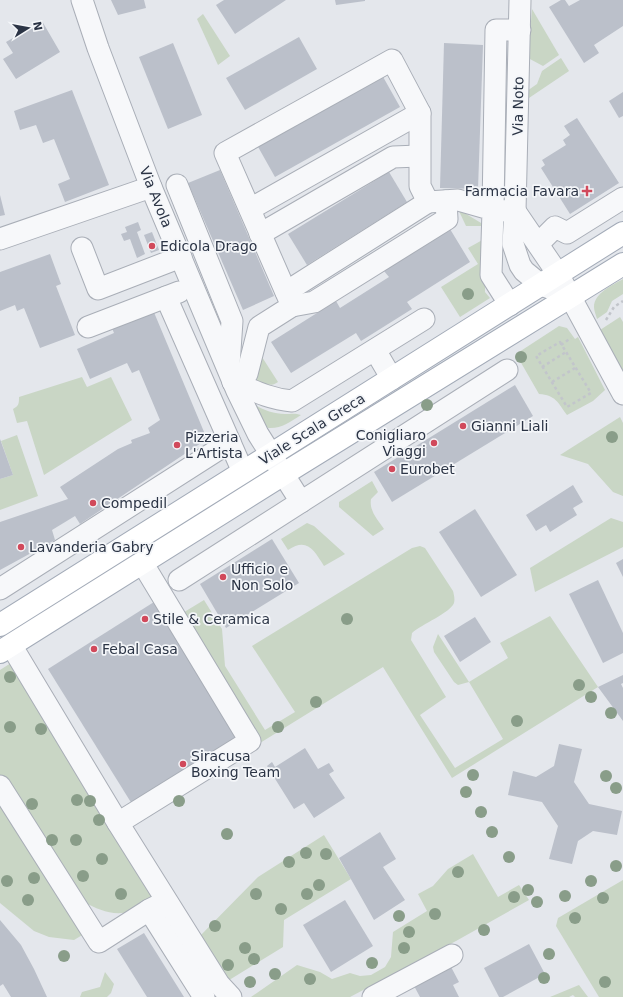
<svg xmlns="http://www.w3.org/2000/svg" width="623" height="997" font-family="'DejaVu Sans',sans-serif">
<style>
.green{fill:#c9d6c5}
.building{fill:#bbc0ca}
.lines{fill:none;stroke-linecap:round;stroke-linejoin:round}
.minor-casing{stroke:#a9aeb7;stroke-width:23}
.major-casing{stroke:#a3abb8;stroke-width:24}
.path{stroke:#c2c5cb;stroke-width:2.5;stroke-dasharray:3 3;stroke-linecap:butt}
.minor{stroke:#f7f8fa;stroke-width:21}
.major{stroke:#fff;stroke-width:22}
.tree{fill:#899d89}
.poi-dot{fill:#d1495b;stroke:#f4f6f9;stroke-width:1.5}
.labels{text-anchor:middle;stroke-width:3.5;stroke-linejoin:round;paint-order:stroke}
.street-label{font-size:14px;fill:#2b3445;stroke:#f4f6f9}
.poi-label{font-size:14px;fill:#2b3445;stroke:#f4f6f9;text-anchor:start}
</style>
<rect width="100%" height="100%" fill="#e4e7ec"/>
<g class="green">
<polygon points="532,9 559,55 543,66 528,58"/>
<polygon points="203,14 230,56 218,65 197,19"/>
<polygon points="561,58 569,71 526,100 527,91 537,84 542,71"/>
<polygon points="458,209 486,226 466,226"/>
<polygon points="486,238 485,292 490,298 460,317 441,287 478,264 468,248"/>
<path d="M623,279V294L612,301L607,312L597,319C596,315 594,311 594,307C594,293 613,285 623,279Z"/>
<polygon points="620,317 623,322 623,371 600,330"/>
<path d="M559,326L567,328L575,339L578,337L605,390L593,401L567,415C558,403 556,395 539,394L516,354Z"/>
<path d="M262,357L278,382C270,388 262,383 253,380Z"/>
<path d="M82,377L87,387L111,377L132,420L44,475L27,421L17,423L13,409C19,406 19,403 19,397Z"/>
<path d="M255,405C263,410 275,414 285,414C292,414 295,413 301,415C290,422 281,429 268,428L263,423Z"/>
<polygon points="620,417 623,423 623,496 613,492 588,464 560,455"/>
<polygon points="17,435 38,496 0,510 0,479 13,475 1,441"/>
<path d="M372,481L378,492L371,499C369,511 378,520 384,529L373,536L339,507V502Z"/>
<polygon points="611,518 623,522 623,547 535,592 530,568"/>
<path d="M307,523L314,526L345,554L324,566C314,550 307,537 288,550L281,539Z"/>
<path d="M420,546L425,548L453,591C454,595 455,599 454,603C450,613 422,624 412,633L411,640L446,697L420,715L455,768L503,739L469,682L458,685L454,682L434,652L433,647L438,634L469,682L508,658L500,643L550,616L598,687L452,778L383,667L260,743L181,614L204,600L222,629L225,666L265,730L295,712L252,646L412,548Z"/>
<path d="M11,663L156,896C149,900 140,908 132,911C114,917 99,910 84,902L0,775V670Z"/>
<polygon points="0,799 84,934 74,940 49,937 34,931 0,903"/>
<polygon points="324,835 351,879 284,920 283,947 226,982 198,938 258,877"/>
<polygon points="473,854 498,897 519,885 529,900 456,941 350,997 251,997 297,965 320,972 332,979 350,973 360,976 371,975 385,967 391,957 393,932 427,911 418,894 433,886 448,869"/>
<polygon points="623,880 623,997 599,997 556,926 558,918"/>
<polygon points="105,972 114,984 111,993 107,997 80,997 82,992 100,987"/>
<polygon points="579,985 588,997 575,997 573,995 569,997 550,997"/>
</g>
<g class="building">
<polygon points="111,0 144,0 146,8 118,15"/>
<polygon points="224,0 286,0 235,34 216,5"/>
<polygon points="335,0 365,0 365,1 336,5"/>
<polygon points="561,0 565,0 569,6 580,0 623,0 623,26 594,45 599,53 584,63 549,7"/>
<polygon points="42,21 60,52 16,79 3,59 13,53 6,42"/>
<polygon points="299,37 317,69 245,110 226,78"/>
<polygon points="173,43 202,115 168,129 139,57"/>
<polygon points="444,43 483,45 478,189 440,188"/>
<polygon points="382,75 400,107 275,177 257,145"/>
<polygon points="72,90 109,185 65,202 58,184 70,179 54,139 43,143 36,125 20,130 14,111"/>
<polygon points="623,92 623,116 619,118 609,101"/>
<polygon points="577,118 619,183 570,214 541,168 545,165 542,160 566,145 563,140 570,135 564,126"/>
<polygon points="220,170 274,296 243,310 188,183"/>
<polygon points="389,172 407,202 307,265 288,234"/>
<polygon points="0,195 5,215 0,216"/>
<polygon points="138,222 141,230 137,232 145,254 137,258 130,239 124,241 121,234 127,232 125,227"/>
<polygon points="450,229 470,262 407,302 412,309 361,341 356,333 291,373 271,342 336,301 340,308 389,277 384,271"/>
<polygon points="152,232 159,250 151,253 144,235"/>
<polygon points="50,254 61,284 56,286 75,335 40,348 24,308 17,311 15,305 0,311 0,272"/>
<polygon points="153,310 207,439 80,524 75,516 52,530 55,540 0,570 0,522 68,499 60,487 118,449 132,443 131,440 150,433 148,428 160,420 139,370 132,373 127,363 90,379 77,349 114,333 112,328"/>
<polygon points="515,385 533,416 392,502 374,472"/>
<polygon points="0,439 13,475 0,479"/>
<polygon points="573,485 583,502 573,508 577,515 550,532 546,525 536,531 526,515"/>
<polygon points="475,509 517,575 481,597 439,532"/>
<polygon points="272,539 299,583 226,628 200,584"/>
<polygon points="623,559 623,577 616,563"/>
<polygon points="598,580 623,633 623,653 603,663 569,594"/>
<polygon points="154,602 238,738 132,804 48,669"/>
<polygon points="475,617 491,642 460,662 444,636"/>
<polygon points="623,675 623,683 621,684 623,688 623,721 598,687"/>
<polygon points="559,744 582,749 574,782 589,804 622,811 617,835 593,831 578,841 572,864 549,859 558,826 542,802 508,795 513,771 536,777 554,766"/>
<polygon points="305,748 318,769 329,763 334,771 329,774 345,798 314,818 304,803 294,809 267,766 272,762 275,767"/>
<polygon points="380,832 396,859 383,867 405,900 374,920 339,858"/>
<polygon points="345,900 373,946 331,972 303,925"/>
<polygon points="0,920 21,945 34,969 47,997 11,997 3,984 0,986"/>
<polygon points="144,933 184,997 147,997 117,949"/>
<polygon points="529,944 545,974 503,997 499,997 484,968"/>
<polygon points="450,965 459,982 453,985 459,997 420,997 413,984"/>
</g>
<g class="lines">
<defs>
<g id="minor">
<polyline points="82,0 98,48 151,187 237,391 258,434 301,502"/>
<polyline points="520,0 515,211 513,244 520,265 524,271 541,285 571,296"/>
<polyline points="177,185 232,321 229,365"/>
<polyline points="250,209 420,113"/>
<polyline points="507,211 493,210 496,30 520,30"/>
<polyline points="515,211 558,274 623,394"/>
<polyline points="260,234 393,157 419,156"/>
<polyline points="0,239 151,187"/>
<polyline points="538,244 555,227 567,233 623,198"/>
<polyline points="82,248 98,289 181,257"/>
<polyline points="286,292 428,202"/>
<polyline points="166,297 243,472"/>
<polyline points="292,306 314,302 447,219 446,201"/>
<polyline points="88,327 179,292"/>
<polyline points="375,350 392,379"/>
<polyline points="233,382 247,374 259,327 292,306 225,153 392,60 420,113 420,186 428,202 458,200 493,210 491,275 510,305"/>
<path d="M233,382C254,391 270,399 292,401L424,319"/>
<polyline points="179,580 507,370"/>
<polyline points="0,589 230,442"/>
<polyline points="11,645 118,823 219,984 231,997"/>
<polyline points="0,786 99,942 149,910"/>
<polyline points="118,823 250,741 143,564"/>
<polyline points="161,904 149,910 204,997"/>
<polyline points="373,997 452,955"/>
</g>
<g id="major">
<polyline points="0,625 623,233"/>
<polyline points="0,652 298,465 623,264"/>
</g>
</defs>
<use href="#minor" class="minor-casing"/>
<use href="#major" class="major-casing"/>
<g class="path">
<polyline points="606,320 614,307 623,301"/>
<polygon points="560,342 591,393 567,407 536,356"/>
<polyline points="561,345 571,338"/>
<polyline points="542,367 566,352"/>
<polyline points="552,382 575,368"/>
</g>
<use href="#minor" class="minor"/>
<use href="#major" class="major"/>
</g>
<g class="tree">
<circle cx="468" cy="294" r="6"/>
<circle cx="521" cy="357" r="6"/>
<circle cx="427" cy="405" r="6"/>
<circle cx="612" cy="437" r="6"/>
<circle cx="347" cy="619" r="6"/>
<circle cx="10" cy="677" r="6"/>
<circle cx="579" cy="685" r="6"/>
<circle cx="591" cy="697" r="6"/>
<circle cx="316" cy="702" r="6"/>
<circle cx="611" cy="713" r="6"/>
<circle cx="517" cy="721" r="6"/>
<circle cx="10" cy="727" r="6"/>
<circle cx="278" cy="727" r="6"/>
<circle cx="41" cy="729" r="6"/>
<circle cx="473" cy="775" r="6"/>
<circle cx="606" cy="776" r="6"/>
<circle cx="616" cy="788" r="6"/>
<circle cx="466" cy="792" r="6"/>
<circle cx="77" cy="800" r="6"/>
<circle cx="90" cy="801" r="6"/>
<circle cx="179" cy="801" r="6"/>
<circle cx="32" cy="804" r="6"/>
<circle cx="481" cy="812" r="6"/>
<circle cx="99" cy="820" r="6"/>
<circle cx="492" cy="832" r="6"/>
<circle cx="227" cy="834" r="6"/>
<circle cx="52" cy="840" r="6"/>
<circle cx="76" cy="840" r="6"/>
<circle cx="306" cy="853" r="6"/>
<circle cx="326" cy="854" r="6"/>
<circle cx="509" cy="857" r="6"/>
<circle cx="102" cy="859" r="6"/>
<circle cx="289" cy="862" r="6"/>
<circle cx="616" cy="866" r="6"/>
<circle cx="458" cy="872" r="6"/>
<circle cx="83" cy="876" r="6"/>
<circle cx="34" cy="878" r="6"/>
<circle cx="7" cy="881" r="6"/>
<circle cx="591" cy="881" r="6"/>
<circle cx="319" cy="885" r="6"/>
<circle cx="528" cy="890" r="6"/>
<circle cx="121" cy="894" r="6"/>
<circle cx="256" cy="894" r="6"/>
<circle cx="307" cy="894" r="6"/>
<circle cx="565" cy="896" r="6"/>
<circle cx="514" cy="897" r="6"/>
<circle cx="603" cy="898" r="6"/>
<circle cx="28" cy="900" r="6"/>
<circle cx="537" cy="902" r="6"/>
<circle cx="281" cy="909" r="6"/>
<circle cx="435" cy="914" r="6"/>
<circle cx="399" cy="916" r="6"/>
<circle cx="575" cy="918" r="6"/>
<circle cx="215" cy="926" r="6"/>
<circle cx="484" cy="930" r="6"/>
<circle cx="409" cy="932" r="6"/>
<circle cx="245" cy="948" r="6"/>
<circle cx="404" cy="948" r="6"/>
<circle cx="549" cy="954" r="6"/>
<circle cx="64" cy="956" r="6"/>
<circle cx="254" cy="959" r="6"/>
<circle cx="372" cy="963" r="6"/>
<circle cx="228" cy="965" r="6"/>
<circle cx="275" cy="974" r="6"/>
<circle cx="544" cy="978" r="6"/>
<circle cx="310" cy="979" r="6"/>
<circle cx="250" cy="982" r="6"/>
<circle cx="605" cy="982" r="6"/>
</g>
<g class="poi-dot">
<path d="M585 185h4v4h4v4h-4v4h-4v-4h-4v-4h4z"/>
<circle cx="152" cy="246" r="4"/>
<circle cx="463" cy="426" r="4"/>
<circle cx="434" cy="443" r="4"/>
<circle cx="177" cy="445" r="4"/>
<circle cx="392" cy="469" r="4"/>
<circle cx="93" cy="503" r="4"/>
<circle cx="21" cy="547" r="4"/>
<circle cx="223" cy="577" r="4"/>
<circle cx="145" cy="619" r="4"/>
<circle cx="94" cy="649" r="4"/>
<circle cx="183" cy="764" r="4"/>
</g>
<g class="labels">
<g class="street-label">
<text transform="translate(518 106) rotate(-89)" y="5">Via Noto</text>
<text transform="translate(156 197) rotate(68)" y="5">Via Avola</text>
<text transform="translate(312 429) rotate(-32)" y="5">Viale Scala Greca</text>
</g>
<g class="poi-label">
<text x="579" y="196" text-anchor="end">Farmacia Favara</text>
<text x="160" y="251">Edicola Drago</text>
<text x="471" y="431">Gianni Liali</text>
<text x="426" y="440" text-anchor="end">Conigliaro<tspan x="426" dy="16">Viaggi</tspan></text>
<text x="185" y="442">Pizzeria<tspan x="185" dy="16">L'Artista</tspan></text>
<text x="400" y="474">Eurobet</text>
<text x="101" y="508">Compedil</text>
<text x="29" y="552">Lavanderia Gabry</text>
<text x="231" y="574">Ufficio e<tspan x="231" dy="16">Non Solo</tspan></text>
<text x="153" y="624">Stile &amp; Ceramica</text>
<text x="102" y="654">Febal Casa</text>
<text x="191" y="761">Siracusa<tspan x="191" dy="16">Boxing Team</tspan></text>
</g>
</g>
<g transform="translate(28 28) rotate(79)" stroke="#f4f6f9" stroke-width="3" paint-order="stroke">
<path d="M0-3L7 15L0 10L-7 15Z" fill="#2b3445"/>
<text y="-6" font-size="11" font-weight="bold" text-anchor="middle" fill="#2b3445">N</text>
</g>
</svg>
